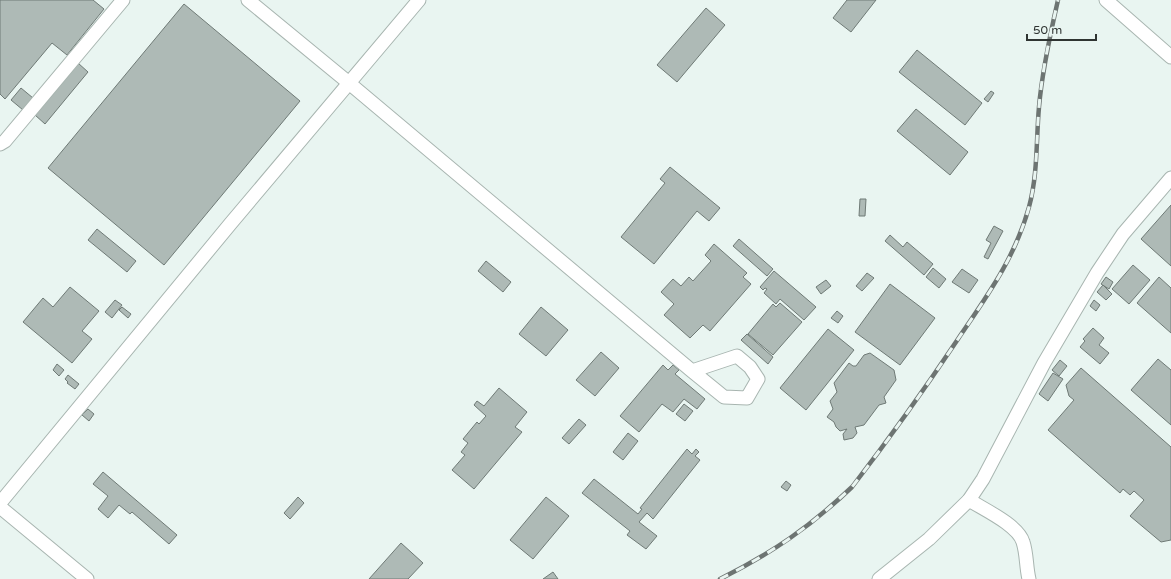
<svg xmlns="http://www.w3.org/2000/svg" width="1171" height="579" font-family="'Varela Round',sans-serif">
<style>
.building{fill:#aebab6;stroke:#6f7a76}
.lines{fill:none;stroke-linecap:round;stroke-linejoin:round}
.minor-casing{stroke:#a8b5b0;stroke-width:15}
.minor{stroke:#fff;stroke-width:13}
.rail-casing{stroke:#6d7472;stroke-width:4.5}
.rail{stroke:#e9f5f1;stroke-width:3;stroke-dasharray:9;stroke-linecap:butt}
</style>
<rect width="100%" height="100%" fill="#e9f5f1"/>
<g class="building">
<polygon points="0,0 93,0 104,9 67,55 52,43 5,99 0,94"/>
<polygon points="847,0 876,0 851,32 833,18"/>
<polygon points="184,4 300,101 164,265 48,168"/>
<polygon points="706,8 725,25 677,82 657,65"/>
<polygon points="917,50 982,103 965,125 899,72"/>
<polygon points="78,63 88,72 45,124 35,115"/>
<polygon points="21,88 33,98 23,110 11,100"/>
<polygon points="991,91 994,93 988,102 984,99"/>
<polygon points="916,109 968,152 950,175 897,131"/>
<polygon points="670,167 720,208 709,221 697,211 654,264 621,237 665,183 660,179"/>
<polygon points="860,199 866,199 865,216 859,216"/>
<polygon points="1171,205 1171,266 1141,239"/>
<polygon points="994,226 1003,231 988,259 984,257 991,243 986,240"/>
<polygon points="97,229 136,261 127,272 88,240"/>
<polygon points="890,235 903,247 907,242 933,264 924,275 885,241"/>
<polygon points="739,239 773,269 767,276 733,246"/>
<polygon points="714,244 747,273 743,277 751,284 710,331 703,325 690,338 664,315 674,304 661,292 673,279 681,286 689,277 693,281 711,261 705,255"/>
<polygon points="486,261 511,282 503,292 478,271"/>
<polygon points="1133,265 1150,280 1129,304 1112,289"/>
<polygon points="933,268 946,279 939,288 926,277"/>
<polygon points="962,269 978,280 969,293 952,282"/>
<polygon points="774,271 816,307 804,320 780,299 776,304 764,293 767,289 765,288 763,290 760,287"/>
<polygon points="867,273 874,278 862,291 856,286"/>
<polygon points="1106,277 1113,282 1109,289 1101,284"/>
<polygon points="1159,277 1171,288 1171,333 1137,303"/>
<polygon points="826,280 831,286 821,294 816,287"/>
<polygon points="890,284 935,318 900,365 855,332"/>
<polygon points="1103,285 1112,294 1106,300 1097,292"/>
<polygon points="70,287 99,311 82,331 92,339 72,363 23,322 43,298 53,307"/>
<polygon points="115,300 122,305 112,318 105,312"/>
<polygon points="1094,300 1100,305 1096,311 1090,306"/>
<polygon points="780,303 802,322 773,355 748,334 773,304 776,307"/>
<polygon points="122,307 131,314 128,318 119,310"/>
<polygon points="541,307 568,330 546,356 519,334"/>
<polygon points="837,311 843,316 838,323 831,318"/>
<polygon points="1093,328 1104,338 1099,345 1109,353 1100,364 1080,347 1085,341 1083,339"/>
<polygon points="828,329 854,350 806,410 780,388"/>
<polygon points="747,334 773,357 768,364 741,340"/>
<polygon points="601,352 619,368 595,396 576,380"/>
<polygon points="870,353 894,370 896,380 884,397 886,403 879,405 864,425 855,427 857,433 853,438 844,440 843,434 847,429 840,431 836,427 834,422 827,417 833,409 830,401 837,392 834,383 849,363 853,366 856,366 864,355"/>
<polygon points="1158,359 1171,370 1171,425 1131,390"/>
<polygon points="1060,360 1067,366 1059,376 1052,370"/>
<polygon points="57,364 64,370 59,376 53,370"/>
<polygon points="663,365 668,370 673,365 679,370 675,374 705,399 697,409 684,399 673,412 662,404 639,432 620,416"/>
<polygon points="1081,368 1171,447 1171,540 1161,542 1130,516 1144,500 1134,491 1130,495 1123,489 1120,493 1048,430 1074,400 1069,396 1066,385"/>
<polygon points="1053,373 1063,379 1048,401 1039,394"/>
<polygon points="68,375 79,384 75,389 67,383 68,382 65,379"/>
<polygon points="499,388 527,412 515,427 522,432 474,489 452,470 465,455 461,452 468,443 463,439 477,422 479,424 486,416 474,405 477,401 484,406"/>
<polygon points="684,404 693,411 685,421 676,414"/>
<polygon points="88,409 94,414 89,421 82,415"/>
<polygon points="579,419 586,425 569,444 562,438"/>
<polygon points="628,433 638,441 623,460 613,452"/>
<polygon points="687,449 692,454 696,449 699,452 695,456 700,460 653,519 647,513 639,522 657,536 646,549 627,535 630,531 582,493 594,479 638,514 642,509 640,508"/>
<polygon points="103,472 177,535 169,544 132,512 130,514 119,505 108,518 98,509 108,496 93,484"/>
<polygon points="786,481 791,485 787,491 781,487"/>
<polygon points="298,497 304,503 290,519 284,513"/>
<polygon points="546,497 569,516 533,559 510,540"/>
<polygon points="401,543 423,563 408,579 369,579"/>
<polygon points="553,572 558,579 543,579"/>
</g>
<g class="lines">
<defs>
<g id="minor">
<polyline points="248,0 349,83 692,371 724,397 747,398 758,379 750,367 737,356 692,371"/>
<polyline points="1106,0 1171,57"/>
<polyline points="0,144 5,141 123,0"/>
<path d="M969,500C983,509 1018,525 1023,542C1027,554 1026,567 1029,579"/>
<polyline points="0,503 231,223 419,0"/>
<polyline points="0,507 87,579"/>
<polyline points="879,579 929,539 969,500 983,479 1044,363 1097,273 1123,234 1171,178"/>
</g>
</defs>
<use href="#minor" class="minor-casing"/>
<use href="#minor" class="minor"/>
<defs>
<path id="rail" d="M720,579C772,553 810,527 852,487C889,439 924,390 958,339C987,296 1015,258 1029,207C1038,174 1036,140 1039,107C1042,71 1050,35 1058,0"/>
</defs>
<use href="#rail" class="rail-casing"/>
<use href="#rail" class="rail"/>
</g>
<path d="M1027 34v6h69v-6" fill="none" stroke="#2f3432" stroke-width="2"/>
<text x="1033" y="34" font-size="12" fill="#2f3432" stroke="#e9f5f1" stroke-width="3" paint-order="stroke">50 m</text>
</svg>
